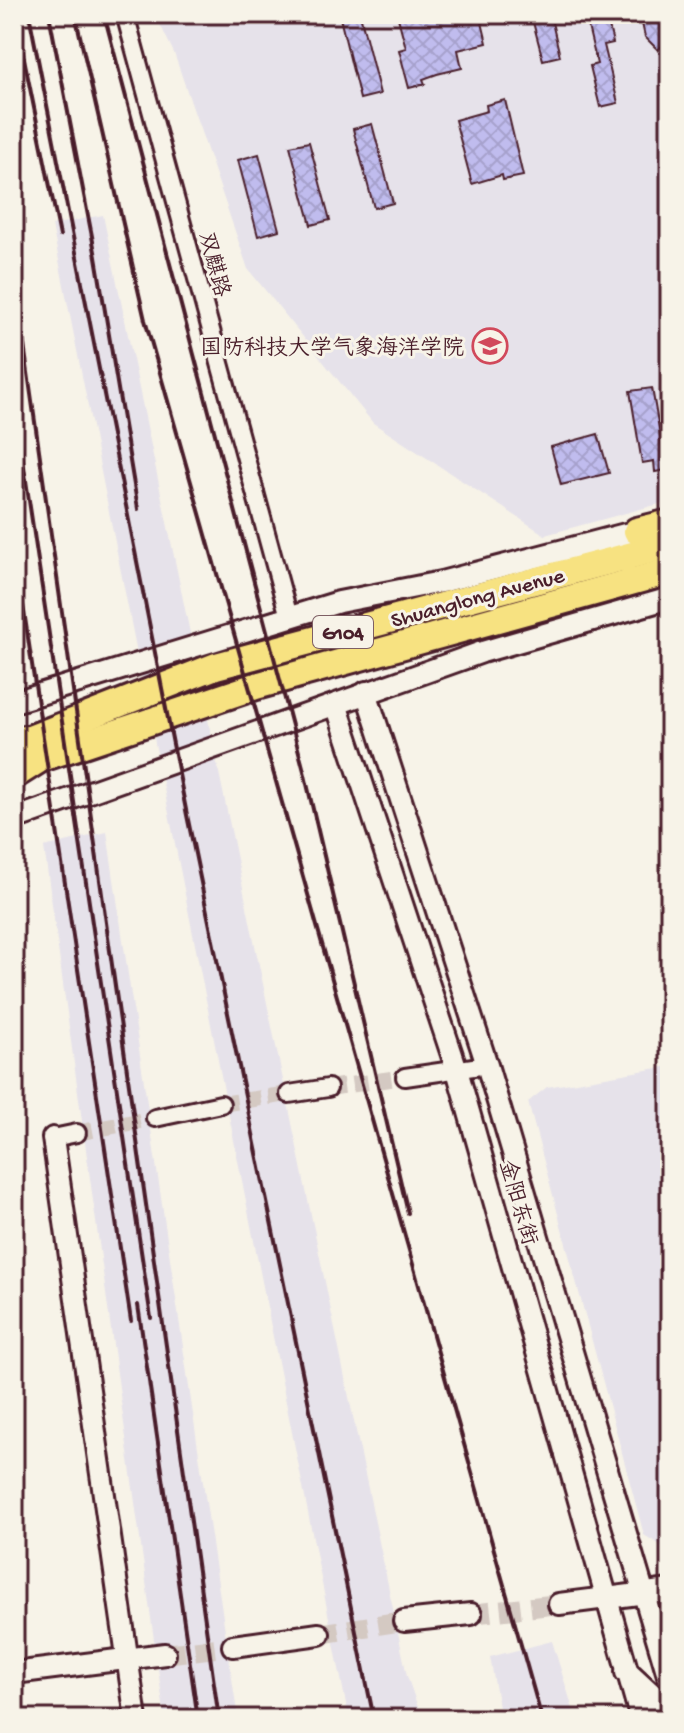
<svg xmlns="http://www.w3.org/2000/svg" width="684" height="1733" font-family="'Gochi Hand','LXGW WenKai TC',sans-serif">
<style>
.built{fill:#e6e2ea}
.building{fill:url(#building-cross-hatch);stroke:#4a1f2b;stroke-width:2}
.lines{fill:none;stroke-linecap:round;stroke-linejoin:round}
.minor-tunnel{stroke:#d4c9c2;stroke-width:16;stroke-dasharray:16 8;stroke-linecap:butt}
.tertiary-tunnel{stroke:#d4c9c2;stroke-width:20;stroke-dasharray:20 10;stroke-linecap:butt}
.minor-casing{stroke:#4a1f2b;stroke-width:22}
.tertiary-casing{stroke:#4a1f2b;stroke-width:26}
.secondary-casing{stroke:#4a1f2b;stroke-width:28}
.trunk-casing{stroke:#4a1f2b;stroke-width:32}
.motorway-casing{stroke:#4a1f2b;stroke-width:36}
.minor{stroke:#f7f3e8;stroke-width:16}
.tertiary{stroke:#f7f3e8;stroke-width:20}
.secondary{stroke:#f7f3e8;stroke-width:22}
.trunk{stroke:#f7e281;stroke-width:26}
.motorway{stroke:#f7e281;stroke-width:30}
.rail{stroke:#4a1f2b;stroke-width:4}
.labels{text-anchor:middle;stroke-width:6;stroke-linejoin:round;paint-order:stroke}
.shield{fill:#f7f3e8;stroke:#7e5f64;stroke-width:2}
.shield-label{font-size:20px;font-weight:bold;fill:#4a1f2b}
.street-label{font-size:22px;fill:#4a1f2b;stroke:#f7f3e8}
.poi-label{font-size:22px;fill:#4a1f2b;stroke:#f7f3e8;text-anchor:end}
</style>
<defs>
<pattern id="building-cross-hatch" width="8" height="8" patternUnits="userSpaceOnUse" patternTransform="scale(2)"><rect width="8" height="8" fill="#c0bcee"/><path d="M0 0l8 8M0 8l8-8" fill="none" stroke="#a6a1cc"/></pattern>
</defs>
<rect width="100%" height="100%" fill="#f7f3e8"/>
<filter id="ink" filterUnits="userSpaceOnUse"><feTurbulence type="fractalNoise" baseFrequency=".0125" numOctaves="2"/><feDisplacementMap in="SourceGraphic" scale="16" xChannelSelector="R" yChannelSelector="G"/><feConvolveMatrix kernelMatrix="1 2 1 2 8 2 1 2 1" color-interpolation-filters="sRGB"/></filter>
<g filter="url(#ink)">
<g class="built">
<polygon points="155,14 670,14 670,501 545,535 373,423 248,269 174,53"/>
<polygon points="103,215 407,1676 422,1719 349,1719 52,225"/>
<polygon points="107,832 238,1719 165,1719 44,847"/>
<polygon points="670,1066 670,1551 644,1535 528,1102 547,1087"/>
<polygon points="552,1641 576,1719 501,1719 490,1657"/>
</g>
<g class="building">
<polygon points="339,14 360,14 380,94 360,99"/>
<polygon points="397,14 480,14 487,43 458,50 462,68 437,74 423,79 425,84 409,88 399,50 406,48"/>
<polygon points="585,14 606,14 613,43 604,45 618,103 600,107 590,66 597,64"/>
<polygon points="640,14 660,14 666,41 658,50 645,37"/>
<polygon points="551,18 560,56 543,60 533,22"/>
<polygon points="505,100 523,176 503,180 502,175 472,184 455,120 487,111 486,105"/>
<polygon points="372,124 393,203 374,208 353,129"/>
<polygon points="309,142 330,220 311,225 290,146"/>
<polygon points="259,154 279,230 258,236 238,160"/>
<polygon points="652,388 666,470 655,472 654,461 642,463 630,391"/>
<polygon points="598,434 609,473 561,485 551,447"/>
</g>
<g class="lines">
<g class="minor-tunnel">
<polyline points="328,1088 405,1077"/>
<polyline points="221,1104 289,1094"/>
<polyline points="77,1133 155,1118"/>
</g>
<g class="tertiary-tunnel">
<polyline points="471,1614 559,1604"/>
<polyline points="319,1634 404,1621"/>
<polyline points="165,1654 233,1646"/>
</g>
<defs>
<g id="minor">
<polyline points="125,14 289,617"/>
<polyline points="405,1077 487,1065"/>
<polyline points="289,1094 328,1088"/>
<polyline points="155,1118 221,1104"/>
<polyline points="53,1138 77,1133"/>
</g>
<g id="tertiary">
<polyline points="366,692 487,1065 670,1682"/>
<polyline points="14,702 339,602 441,582 637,531"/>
<polyline points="336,704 457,1070 641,1719"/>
<polyline points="14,819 482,652 670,598"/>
<polyline points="53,1138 136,1719"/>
<polyline points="559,1604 670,1590"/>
<polyline points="404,1621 471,1614"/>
<polyline points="233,1646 319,1634"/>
<polyline points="14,1673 165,1654"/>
</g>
<polyline id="secondary" points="627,1672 654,1697 661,1719"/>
<g id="trunk">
<polyline points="637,531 670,523"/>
<polyline points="14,745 216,666 670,545"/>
<polyline points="18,766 256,686 670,571"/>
</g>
<g id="motorway">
<polyline points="14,744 24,741"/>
<polyline points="14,773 36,759"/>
</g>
</defs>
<use href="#minor" class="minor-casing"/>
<use href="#tertiary" class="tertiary-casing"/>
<use href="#secondary" class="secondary-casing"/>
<use href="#trunk" class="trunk-casing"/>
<use href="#motorway" class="motorway-casing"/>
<use href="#minor" class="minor"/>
<use href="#tertiary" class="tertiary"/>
<use href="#secondary" class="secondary"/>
<use href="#trunk" class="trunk"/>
<use href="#motorway" class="motorway"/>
<g class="rail">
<polyline points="15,14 60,236"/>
<polyline points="29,14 187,815 374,1719"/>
<polyline points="49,14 96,257 138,509"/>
<polyline points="75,14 145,320 542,1719"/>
<polyline points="104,14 304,771 408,1213"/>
<polyline points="14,274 219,1719"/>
<polyline points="14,400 151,1318"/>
<polyline points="14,545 131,1321"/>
<polyline points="138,1305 198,1719"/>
</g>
</g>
</g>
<defs>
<symbol id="university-ring" viewBox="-11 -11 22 22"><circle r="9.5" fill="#f7f3e8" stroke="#d1495b" stroke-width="1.5"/><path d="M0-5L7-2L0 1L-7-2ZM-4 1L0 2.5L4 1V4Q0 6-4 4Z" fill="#d1495b"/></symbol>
</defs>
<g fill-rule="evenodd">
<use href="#university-ring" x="470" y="326" width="40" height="40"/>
</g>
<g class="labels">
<rect class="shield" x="313" y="616" width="60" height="32" rx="6"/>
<g class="shield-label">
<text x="343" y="639">G104</text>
</g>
<g class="street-label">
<text transform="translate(216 264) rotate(75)" y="8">双麒路</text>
<text transform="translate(477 596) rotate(-15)" y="8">Shuanglong Avenue</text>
<text transform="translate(520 1202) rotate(74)" y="8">金阳东街</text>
</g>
<g class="poi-label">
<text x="464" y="354">国防科技大学气象海洋学院</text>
</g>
</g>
<rect width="684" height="1733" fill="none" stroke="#f7f3e8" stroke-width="48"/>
<rect x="24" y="24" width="636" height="1685" fill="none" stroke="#4a1f2b" stroke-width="3" filter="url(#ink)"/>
</svg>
